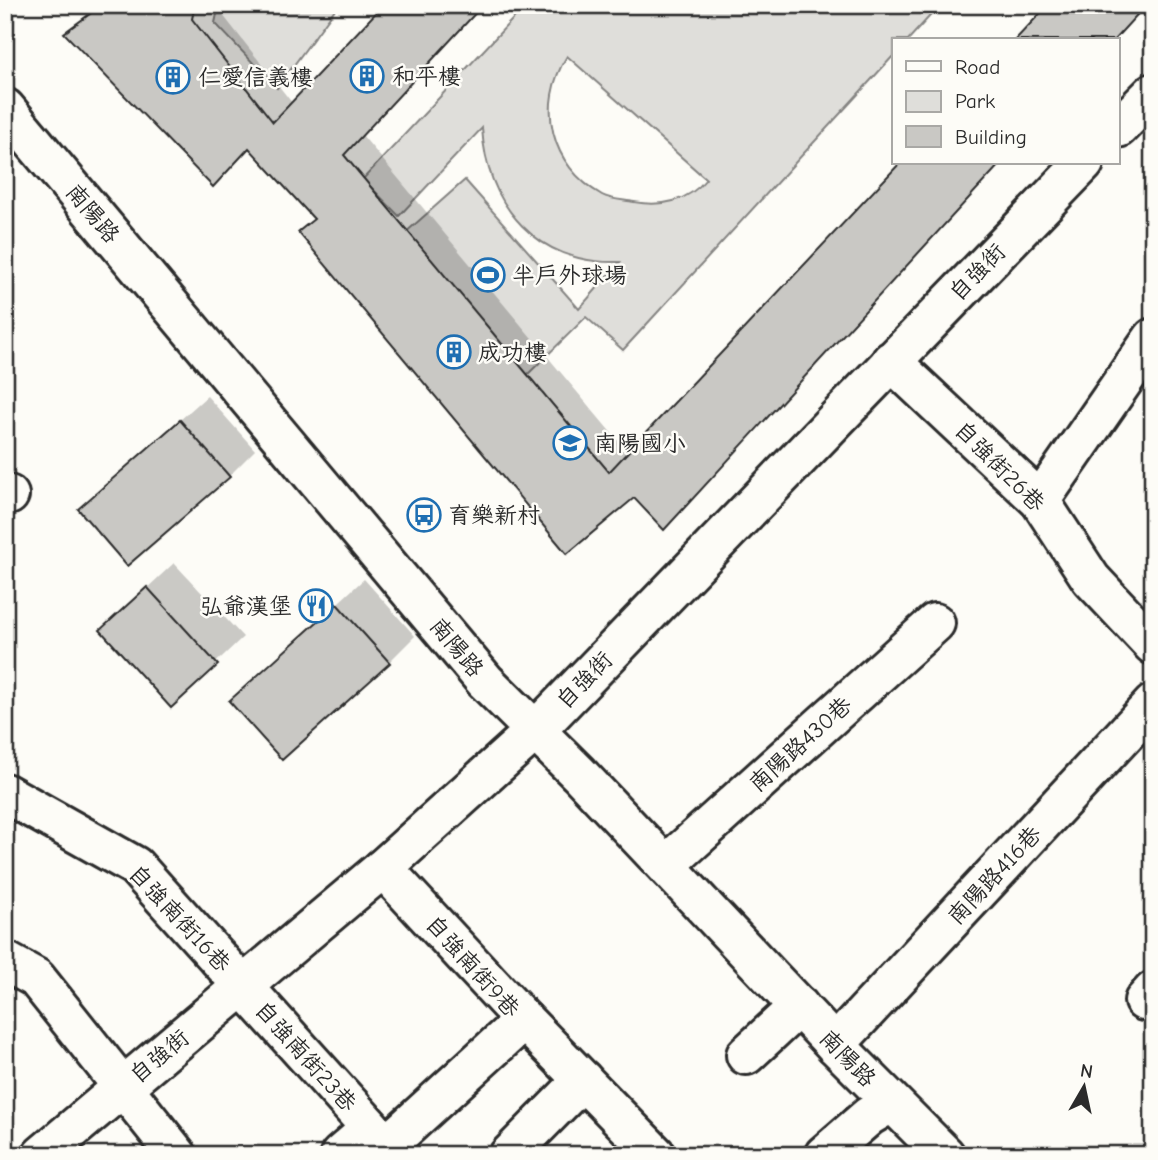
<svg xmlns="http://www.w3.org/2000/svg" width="1158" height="1160" font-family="'Comic Neue','LXGW WenKai TC',sans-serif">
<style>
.green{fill:#dfdeda;stroke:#858482;stroke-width:2;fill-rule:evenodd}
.shadow{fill:#0003}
.building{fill:#c9c8c4;stroke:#2b2b2b;stroke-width:2}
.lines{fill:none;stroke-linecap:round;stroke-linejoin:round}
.minor-casing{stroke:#2b2b2b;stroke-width:44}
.minor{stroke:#fdfcf7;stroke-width:38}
.labels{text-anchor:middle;stroke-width:5;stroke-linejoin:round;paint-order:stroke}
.poi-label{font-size:23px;fill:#2b2b2b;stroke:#fdfcf7;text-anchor:start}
.street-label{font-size:23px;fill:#2b2b2b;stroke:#fdfcf7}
</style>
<rect width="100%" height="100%" fill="#fdfcf7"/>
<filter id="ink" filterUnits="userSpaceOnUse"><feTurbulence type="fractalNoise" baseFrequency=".0143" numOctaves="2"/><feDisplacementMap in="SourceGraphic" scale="14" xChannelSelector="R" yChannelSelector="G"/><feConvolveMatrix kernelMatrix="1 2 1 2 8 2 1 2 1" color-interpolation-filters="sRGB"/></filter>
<g filter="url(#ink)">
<g class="green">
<polygon points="219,5 338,5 277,88 215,23"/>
<path d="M526,5H940L908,40H894V55L623,350L586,317L522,380L396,241L465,180L579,309L620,262C538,265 487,207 482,128L399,216L363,179ZM567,56L706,179C688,202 661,207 634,202C624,200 611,200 602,195C550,166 536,105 567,56Z"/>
</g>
<g class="shadow">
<polygon points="97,5 215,5 293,104 362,135 629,454 903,163 1001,163 682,509 634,496 301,232 316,217 250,146 67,33"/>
<polygon points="207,396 255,450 229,476 80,509"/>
<polygon points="174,563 243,637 171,705 102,630"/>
<polygon points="364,579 415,636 389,662 231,701"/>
</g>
<g class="building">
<polygon points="102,5 195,5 192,19 273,122 383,5 483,5 344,155 609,472 900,163 1001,163 664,530 634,498 567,554 298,232 314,219 249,148 213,187 64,33"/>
<polygon points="1048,5 1146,5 1114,40 1015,40"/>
<polygon points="180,420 230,477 127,566 78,509"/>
<polygon points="147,587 218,665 171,708 100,630"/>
<polygon points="337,604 390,663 282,760 229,701"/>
</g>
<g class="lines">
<defs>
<g id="minor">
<polyline points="5,108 485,681 579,774 835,1045 945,1155"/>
<polyline points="1118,128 1153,93"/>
<polyline points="891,361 1040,501 1091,579 1153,645"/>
<polyline points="5,494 9,495"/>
<polyline points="1040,501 1153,338"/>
<polyline points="5,793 135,866 371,1128 340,1155"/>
<polyline points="666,865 935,623"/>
<polyline points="383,868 524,1020 386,1146"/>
<polyline points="5,961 36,978 177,1155"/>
<polyline points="1144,1001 1153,991"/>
<polyline points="524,1020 656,1155"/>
<polyline points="835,1045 1153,704"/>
<polyline points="746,1055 799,1006"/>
<polyline points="42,1155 383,868 536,730 1084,163"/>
<polyline points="509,1155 583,1080"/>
<polyline points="824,1155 869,1116 891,1103"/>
</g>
</defs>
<use href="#minor" class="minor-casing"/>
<use href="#minor" class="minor"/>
</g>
</g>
<defs>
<symbol id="building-ring" viewBox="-11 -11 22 22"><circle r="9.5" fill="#fdfcf7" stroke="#1f6fb2" stroke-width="1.5"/><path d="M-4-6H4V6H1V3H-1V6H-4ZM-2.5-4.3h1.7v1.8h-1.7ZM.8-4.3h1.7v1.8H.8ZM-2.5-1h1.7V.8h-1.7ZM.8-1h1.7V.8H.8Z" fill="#1f6fb2"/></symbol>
<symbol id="stadium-ring" viewBox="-11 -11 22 22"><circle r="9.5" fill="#fdfcf7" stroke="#1f6fb2" stroke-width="1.5"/><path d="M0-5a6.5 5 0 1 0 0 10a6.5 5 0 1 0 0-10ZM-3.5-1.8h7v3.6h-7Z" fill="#1f6fb2"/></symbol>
<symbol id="school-ring" viewBox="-11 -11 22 22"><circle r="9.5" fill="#fdfcf7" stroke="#1f6fb2" stroke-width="1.5"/><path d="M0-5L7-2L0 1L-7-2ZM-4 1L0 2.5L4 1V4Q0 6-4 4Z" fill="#1f6fb2"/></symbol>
<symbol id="bus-ring" viewBox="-11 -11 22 22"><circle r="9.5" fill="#fdfcf7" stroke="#1f6fb2" stroke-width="1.5"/><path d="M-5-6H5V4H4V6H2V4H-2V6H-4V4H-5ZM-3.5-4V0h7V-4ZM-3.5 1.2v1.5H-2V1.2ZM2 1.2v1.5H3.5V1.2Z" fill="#1f6fb2"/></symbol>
<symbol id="restaurant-ring" viewBox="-11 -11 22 22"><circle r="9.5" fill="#fdfcf7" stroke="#1f6fb2" stroke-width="1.5"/><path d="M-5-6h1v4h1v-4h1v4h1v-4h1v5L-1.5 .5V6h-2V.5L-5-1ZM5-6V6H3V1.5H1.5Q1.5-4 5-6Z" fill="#1f6fb2"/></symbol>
</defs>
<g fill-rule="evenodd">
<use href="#building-ring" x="348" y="57" width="38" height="38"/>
<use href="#building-ring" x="154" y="58" width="38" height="38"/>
<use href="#stadium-ring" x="469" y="256" width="38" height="38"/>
<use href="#building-ring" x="435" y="333" width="38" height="38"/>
<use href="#school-ring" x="551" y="424" width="38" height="38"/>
<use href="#bus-ring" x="405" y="496" width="38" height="38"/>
<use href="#restaurant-ring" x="297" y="587" width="38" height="38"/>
</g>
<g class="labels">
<g class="poi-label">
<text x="392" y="84">和平樓</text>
<text x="198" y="85">仁愛信義樓</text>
<text x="512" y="283">半戶外球場</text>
<text x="478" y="360">成功樓</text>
<text x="594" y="451">南陽國小</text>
<text x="448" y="523">育樂新村</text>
<text x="292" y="614" text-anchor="end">弘爺漢堡</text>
</g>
<g class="street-label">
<text transform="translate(93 213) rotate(50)" y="8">南陽路</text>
<text transform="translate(977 272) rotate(-46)" y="8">自強街</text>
<text transform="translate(1000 466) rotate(45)" y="8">自強街26巷</text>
<text transform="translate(457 647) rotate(50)" y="8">南陽路</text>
<text transform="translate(584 680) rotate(-46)" y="8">自強街</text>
<text transform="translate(800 744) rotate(-42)" y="8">南陽路430巷</text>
<text transform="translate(994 875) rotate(-47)" y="8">南陽路416巷</text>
<text transform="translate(180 918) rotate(47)" y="8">自強南街16巷</text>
<text transform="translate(473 966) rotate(48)" y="8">自強南街9巷</text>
<text transform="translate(159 1056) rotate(-40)" y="8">自強街</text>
<text transform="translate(306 1056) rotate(48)" y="8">自強南街23巷</text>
<text transform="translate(848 1058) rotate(46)" y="8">南陽路</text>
</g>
</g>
<rect width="1158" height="1160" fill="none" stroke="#fdfcf7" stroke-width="28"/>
<rect x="14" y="14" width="1130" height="1132" fill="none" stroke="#2b2b2b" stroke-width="2.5" filter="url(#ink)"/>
<rect x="892" y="38" width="228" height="126" fill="#fdfcf7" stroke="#a9a8a5" stroke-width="2"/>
<rect x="906" y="61" width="35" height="10" fill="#fdfcf7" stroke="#a9a8a5" stroke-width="2"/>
<text x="955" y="74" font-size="21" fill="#2b2b2b">Road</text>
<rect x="906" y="91" width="35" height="21" fill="#dfdeda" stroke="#a9a8a5" stroke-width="2"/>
<text x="955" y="108" font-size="21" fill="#2b2b2b">Park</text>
<rect x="906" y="126" width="35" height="21" fill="#c9c8c4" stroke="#a9a8a5" stroke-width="2"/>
<text x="955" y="144" font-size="21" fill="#2b2b2b">Building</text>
<g transform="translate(1084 1087) rotate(9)" stroke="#fdfcf7" stroke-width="5" paint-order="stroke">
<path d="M0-5L12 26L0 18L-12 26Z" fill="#2b2b2b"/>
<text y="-10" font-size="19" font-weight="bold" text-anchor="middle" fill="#2b2b2b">N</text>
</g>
</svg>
